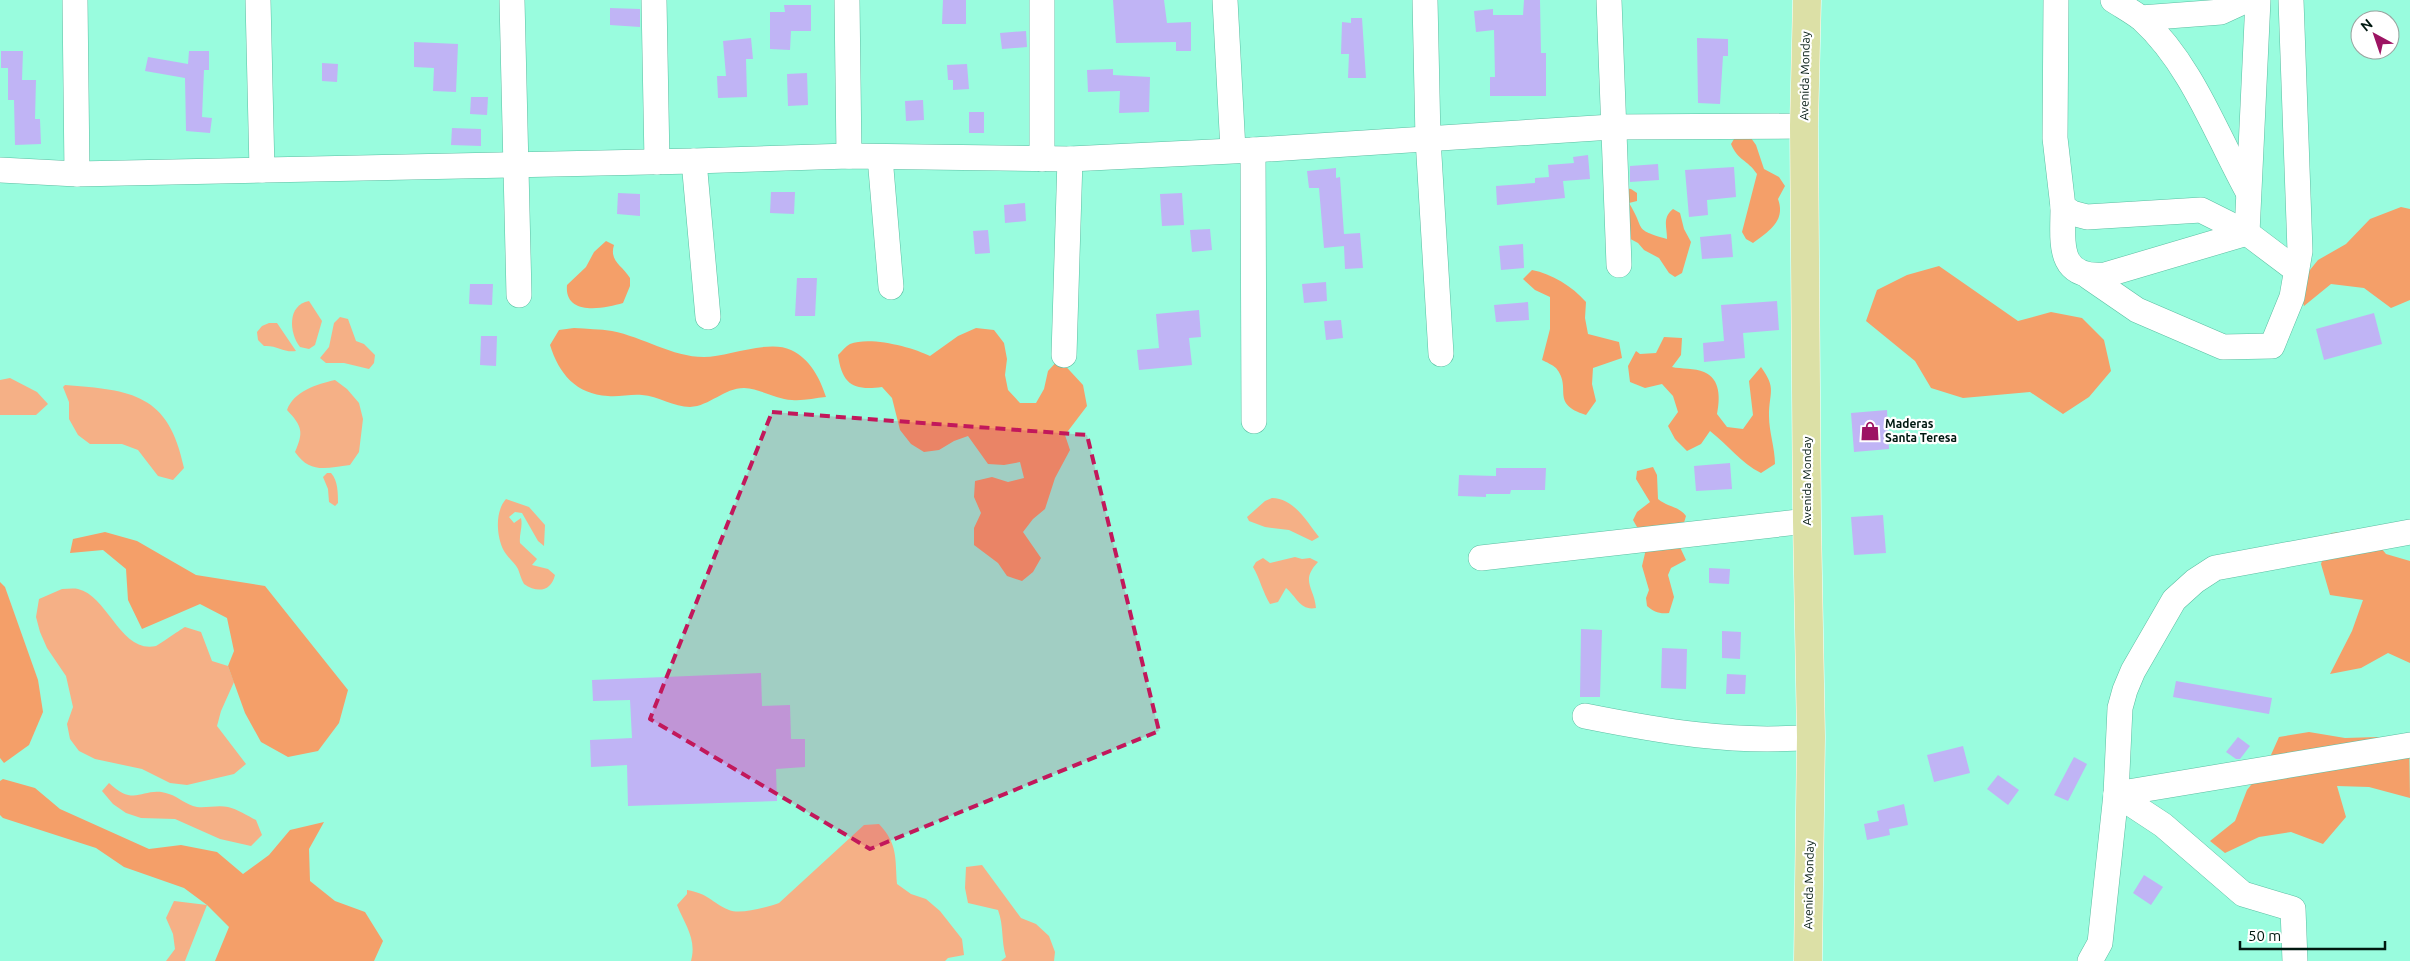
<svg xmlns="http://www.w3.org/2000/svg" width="2410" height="961" font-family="Ubuntu,sans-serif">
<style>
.green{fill:#f5b086}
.forest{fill:#f49f69}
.building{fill:#c0b4f5}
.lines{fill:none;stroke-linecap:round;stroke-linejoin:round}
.minor-casing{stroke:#5bbea2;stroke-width:26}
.major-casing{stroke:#fff;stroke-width:29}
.minor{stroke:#fff;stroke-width:25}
.major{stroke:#dce0a6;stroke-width:28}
.marked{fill:#c2185b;fill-opacity:0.2;stroke:#c2185b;stroke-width:4;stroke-dasharray:10 6;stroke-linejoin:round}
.labels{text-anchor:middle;stroke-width:4.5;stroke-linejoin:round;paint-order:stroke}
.street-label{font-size:12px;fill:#001810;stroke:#fff}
.poi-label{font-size:12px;font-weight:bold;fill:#001810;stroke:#fff;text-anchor:start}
</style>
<rect width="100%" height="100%" fill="#99fcde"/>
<g class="green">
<path d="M309,301L322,321L315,345L309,349L300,347C289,333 287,305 309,301Z"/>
<polygon points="340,317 348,319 356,341 364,344 375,355 374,363 369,369 344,363 326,363 320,358 329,347 334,323"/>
<path d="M269,323H277L296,351C284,353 277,345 264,346L258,340L257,332L262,326Z"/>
<polygon points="10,378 37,392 48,404 36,415 0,415 0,380"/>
<path d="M335,380L347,389L359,403L363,419L359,452L350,465C326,468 310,474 295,452C304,432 302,426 287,410C294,391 317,384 335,380Z"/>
<path d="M65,385C132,390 169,394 184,468L173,480L158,476L138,450L122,444H90L78,435L69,419V402L63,387Z"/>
<path d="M327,473H331C338,480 338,494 338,503L335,506L329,502L328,489L323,477Z"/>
<path d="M1272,498C1294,498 1307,522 1319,537L1312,541L1289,530L1265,527L1249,521L1247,517L1265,501Z"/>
<path d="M506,499L529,507L545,525L544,546L538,541L522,513L515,512L509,517L514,523L521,518C523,527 519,534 520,543L537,559L532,565L548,569L555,575C551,592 537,593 524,584C521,579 520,574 518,569C515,563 508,558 504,551C496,536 495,511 506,499Z"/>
<path d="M1295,557L1302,559L1310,558L1318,562C1300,581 1314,587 1316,608C1300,611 1297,597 1286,588L1278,602L1270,604C1263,593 1260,579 1253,567L1256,562L1263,558L1270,563Z"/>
<path d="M62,589C67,589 73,588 78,589C108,596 121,654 156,646C160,644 178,631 185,627L201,632L212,661L228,666L234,682L221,711L217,726L246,764L234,774L187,785L170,783L142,769L95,759L79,751L70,739L67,724L73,707L66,676L47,648L40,632L36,617L39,599Z"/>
<path d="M109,783C136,809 143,785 169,794C179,797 186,805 197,807C207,808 218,805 228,807C237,809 248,816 256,820L262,835L251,846L220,839L175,819L141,818L126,813L113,804L102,791Z"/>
<path d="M879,824C898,844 895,858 897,884L911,894L926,899L940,911L962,939L964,955L948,958L945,961H691C697,939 685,925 677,905L687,894V890C710,894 710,902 729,910C740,915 768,907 779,903L864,825Z"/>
<path d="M982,865L1021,918L1036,924L1049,936L1055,952L1054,961H1001L1006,957C1001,941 1004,926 998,910L968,903L965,888L966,867Z"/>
<polygon points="174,901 207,905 185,961 166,961 175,949 173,934 166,918"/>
</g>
<g class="forest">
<path d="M1743,136L1751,138L1756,145L1764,169L1779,177L1785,186L1778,199C1786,221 1769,231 1753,243L1746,239L1742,232L1757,174C1747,159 1738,161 1731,144L1734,139Z"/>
<path d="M1623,188L1631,189L1637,193V201L1629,203C1646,230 1632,229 1667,239C1667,227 1662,218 1673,209L1680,213L1684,229L1691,242L1682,273L1675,277L1669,273L1659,258L1644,250L1638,243L1623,235Z"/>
<polygon points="2401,207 2410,209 2410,300 2391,308 2364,288 2331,284 2304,306 2297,286 2318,260 2346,244 2370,219"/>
<path d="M606,241L614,245C609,261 622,265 630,278V286L623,303C603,309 564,316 567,285L586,267L594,252Z"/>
<polygon points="1939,266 2018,321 2051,312 2082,318 2104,340 2111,371 2089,397 2063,414 2030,392 1963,398 1931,388 1915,361 1866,321 1877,290 1907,275"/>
<path d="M1532,270C1552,274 1572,286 1586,302L1585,318L1588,334L1619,342L1622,358L1593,368L1592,384L1596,401L1586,415C1549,403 1573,389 1556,368C1553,365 1546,362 1542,360L1550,329V297L1535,290L1523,279Z"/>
<path d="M574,328C587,329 600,329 612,331C643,337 672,357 704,357C727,357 769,339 791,350C810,359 820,378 826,397C815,398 803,401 792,400C775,399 761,389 744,388C724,388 710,406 690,407C674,407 658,396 642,395C631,394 619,397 608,396C576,394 559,374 550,345L559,330Z"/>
<path d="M976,328L994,330L1004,343L1007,359L1005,375L1008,390L1020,403H1036L1044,389L1048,371L1059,359L1083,385L1087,406L1065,435L1070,450L1055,478L1045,509L1033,519L1023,532L1041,558L1033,572L1022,581L1007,576L998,563L974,545V528L981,513L974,497L975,481L992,477L1008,482L1024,478L1020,462L1004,465L988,464L968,436L954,441L939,450L924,452L911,444L900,430L892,398L882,387C853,391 842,384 838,355C842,351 846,346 850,344C870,336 912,347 930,356L958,336Z"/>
<path d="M1664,337L1682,338L1681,355L1672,367C1681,369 1695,368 1704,372C1721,379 1720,399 1717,414L1727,427L1743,429L1753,415L1749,381L1761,367C1777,389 1769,392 1769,416C1769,432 1775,448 1775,464L1761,473C1741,463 1728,445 1710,431L1701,444L1687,451L1675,439L1668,426L1678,412L1673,396L1662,384L1645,388L1630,382L1628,366L1636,351L1640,354L1656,353Z"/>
<path d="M1653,467L1657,475L1658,499C1667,507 1679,506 1686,516L1678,543L1686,560L1671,568L1668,575L1674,597L1669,613C1659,614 1654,612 1647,606L1646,598L1649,590L1642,566L1646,549L1643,532L1637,527L1633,520L1637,512L1650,502L1636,479L1637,471Z"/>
<polygon points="2365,529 2386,554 2410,561 2410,663 2388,653 2361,668 2330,674 2352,631 2363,600 2330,595 2321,564 2331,533"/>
<polygon points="105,532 137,541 196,575 265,586 348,690 339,723 318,751 288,757 261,742 245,713 228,666 234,651 227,618 200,604 142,629 128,600 126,569 103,550 70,553 73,539"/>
<polygon points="0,582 5,587 38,680 43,712 29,745 4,763 0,758"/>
<polygon points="2309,732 2345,738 2378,737 2409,739 2410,798 2369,787 2337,786 2346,817 2323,844 2291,832 2259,837 2225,853 2210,841 2235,821 2247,790 2266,766 2279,737"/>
<polygon points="3,779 35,788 60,809 149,849 181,845 217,852 243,874 269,855 290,830 324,822 309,849 310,881 335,901 365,912 383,941 374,961 215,961 229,927 207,905 184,888 124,867 96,848 3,818 0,815 0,781"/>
</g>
<g class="building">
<polygon points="943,0 966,0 966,24 942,24"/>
<polygon points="1113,0 1164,0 1167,23 1191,22 1191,51 1176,51 1176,42 1116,43"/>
<polygon points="1524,0 1540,0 1541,53 1546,53 1546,96 1490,96 1490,77 1495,77 1494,30 1476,32 1474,11 1493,9 1493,15 1523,15"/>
<polygon points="784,5 811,5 811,31 791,31 790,50 770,49 770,12 785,12"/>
<polygon points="610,8 640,9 640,27 610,25"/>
<polygon points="1351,18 1362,18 1366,78 1348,78 1349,54 1341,54 1342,22 1351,23"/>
<polygon points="1026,31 1027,47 1002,49 1000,33"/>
<polygon points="751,38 753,59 746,59 747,97 718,98 717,76 726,76 723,41"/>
<polygon points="1697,38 1728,39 1728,56 1723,56 1720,104 1698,103"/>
<polygon points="414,42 458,44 456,92 433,91 434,68 414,67"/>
<polygon points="1,51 23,51 22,80 36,80 35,119 40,119 41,144 15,145 14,100 8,100 8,68 1,68"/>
<polygon points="189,51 209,51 209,70 204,70 202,117 212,118 210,133 186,131 185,78 145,71 148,57 188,64"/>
<polygon points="322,63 338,64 337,82 322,81"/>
<polygon points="967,64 969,89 953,90 953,80 948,80 947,65"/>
<polygon points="1113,69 1113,75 1150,77 1149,112 1119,113 1120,91 1088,92 1087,70"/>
<polygon points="807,73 808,105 788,106 787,74"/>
<polygon points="471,97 488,97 487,115 470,114"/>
<polygon points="923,100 924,120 906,121 905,101"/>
<rect x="969" y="112" width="15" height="21"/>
<polygon points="452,128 481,129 481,146 451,145"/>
<polygon points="1588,155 1590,179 1563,181 1565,198 1497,205 1496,186 1535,183 1535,178 1549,177 1548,165 1574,163 1573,157"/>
<polygon points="1658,164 1659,180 1630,182 1630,166"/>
<polygon points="1734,167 1736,197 1707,200 1708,215 1689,217 1685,170"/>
<polygon points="1336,168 1336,178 1340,177 1344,234 1360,233 1363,268 1345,269 1344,246 1324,248 1319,188 1309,188 1307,171"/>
<polygon points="771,192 795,192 794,214 770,213"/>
<polygon points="618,193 640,194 640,216 617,214"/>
<polygon points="1182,193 1184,225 1162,226 1160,194"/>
<polygon points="1025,203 1026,221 1005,223 1004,205"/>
<polygon points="1210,229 1212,250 1192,252 1190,230"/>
<polygon points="988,230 990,253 975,254 973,231"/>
<polygon points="1731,234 1733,257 1702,259 1700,237"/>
<polygon points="1523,244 1524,268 1501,270 1499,246"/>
<polygon points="797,278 817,278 815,316 795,316"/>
<polygon points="1326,282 1327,301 1304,303 1302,284"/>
<polygon points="470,284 493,284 492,305 469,304"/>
<polygon points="1777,301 1779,330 1743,333 1745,358 1704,362 1703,343 1724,341 1721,305"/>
<polygon points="1528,302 1529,320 1496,322 1494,305"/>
<polygon points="1199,310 1201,337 1189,338 1192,365 1139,370 1137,350 1159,348 1156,314"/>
<polygon points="2374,313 2382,344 2324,360 2316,329"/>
<polygon points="1341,320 1343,338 1326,340 1324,321"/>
<polygon points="481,336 497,336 496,366 480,365"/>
<polygon points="1887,410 1889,449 1854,452 1851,413"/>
<polygon points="1730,463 1732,489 1696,491 1694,466"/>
<polygon points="1496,468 1546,468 1545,490 1511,490 1510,494 1486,494 1486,497 1458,496 1459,475 1496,476"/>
<polygon points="1883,515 1886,553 1854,555 1851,517"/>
<polygon points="1709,568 1730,569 1729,584 1709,583"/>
<polygon points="1581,629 1602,630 1600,697 1580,697"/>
<polygon points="1722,631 1741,632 1740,659 1722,658"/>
<polygon points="1662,648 1687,649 1686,689 1661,688"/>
<polygon points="761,673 762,706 790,705 791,739 805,739 805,767 776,769 777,801 628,806 627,765 591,767 590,740 632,738 630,700 593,701 592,680"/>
<polygon points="1727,674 1746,675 1745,694 1726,694"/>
<polygon points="2176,681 2272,698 2269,714 2173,697"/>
<polygon points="2238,737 2250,746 2240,759 2236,759 2226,752"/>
<polygon points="1963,746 1970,773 1934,782 1927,755"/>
<polygon points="2074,757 2087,764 2068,801 2054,795"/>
<polygon points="1998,775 2019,790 2008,805 1987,789"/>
<polygon points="1904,804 1908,825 1889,829 1890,835 1867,840 1864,824 1879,821 1877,811"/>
<polygon points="2144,875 2163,887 2151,905 2133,893"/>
</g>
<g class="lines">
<defs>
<g id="minor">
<polyline points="75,0 77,174"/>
<polyline points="258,0 262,170"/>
<polyline points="512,0 519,295"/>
<polyline points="654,0 657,162"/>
<polyline points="847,0 849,156"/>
<polyline points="1225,0 1233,150"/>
<polyline points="1425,0 1428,139 1441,354"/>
<polyline points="1609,0 1619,265"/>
<polyline points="2056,0 2055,138 2063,207 2072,213 2087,217 2201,210 2247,233 2296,270"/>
<path d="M2113,0C2122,6 2133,12 2142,19C2192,65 2216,134 2248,192"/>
<polyline points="2141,18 2221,12 2247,0"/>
<polyline points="1253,150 1254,421"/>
<polyline points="880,157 891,287"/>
<polyline points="1042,159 1042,0"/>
<polyline points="694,161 708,317"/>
<polyline points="0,170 77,174 694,161 849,156 1070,159 1253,150 1612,127 1804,126"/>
<path d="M2063,207C2063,242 2056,279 2105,275L2247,233L2258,0"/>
<polyline points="2089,277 2137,310 2223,347 2272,346 2292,297 2300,251 2291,0"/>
<polyline points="1064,355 1070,159"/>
<polyline points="1481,558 1807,521"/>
<path d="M1585,716C1660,731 1734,744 1811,737"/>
<polyline points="2116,794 2410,745"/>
<polyline points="2116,794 2163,825 2243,894 2293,909 2295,961"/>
<polyline points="2090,961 2100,943 2116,794 2120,708 2125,690 2133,671 2174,600 2195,581 2215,568 2410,532"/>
</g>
<polyline id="major" points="1807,0 1804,126 1807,521 1811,737 1808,961"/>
</defs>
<use href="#minor" class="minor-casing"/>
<use href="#major" class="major-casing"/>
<use href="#minor" class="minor"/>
<use href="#major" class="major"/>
</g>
<path class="marked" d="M772,412L1087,435L1159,731L870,849L650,719Z"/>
<defs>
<symbol id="shop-bare" viewBox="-9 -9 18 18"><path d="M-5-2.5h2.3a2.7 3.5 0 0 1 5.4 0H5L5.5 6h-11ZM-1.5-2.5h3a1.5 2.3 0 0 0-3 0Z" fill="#9d1463" stroke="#fff" stroke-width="2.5" paint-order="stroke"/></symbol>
</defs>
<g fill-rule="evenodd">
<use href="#shop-bare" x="1856" y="417" width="28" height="28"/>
</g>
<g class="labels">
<g class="street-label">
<text transform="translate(1805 76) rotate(-89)" y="4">Avenida Monday</text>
<text transform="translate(1807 481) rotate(-90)" y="4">Avenida Monday</text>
<text transform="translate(1809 885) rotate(-89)" y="4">Avenida Monday</text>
</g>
<g class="poi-label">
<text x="1885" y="428">Maderas<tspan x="1885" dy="14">Santa Teresa</tspan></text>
</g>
</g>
<g transform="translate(2375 35) rotate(320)"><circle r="24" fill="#ffffff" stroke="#99a39f"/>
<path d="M0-4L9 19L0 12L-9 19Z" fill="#9d1463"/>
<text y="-8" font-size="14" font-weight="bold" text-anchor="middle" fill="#001810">N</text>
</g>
<path d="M2240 941v8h145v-8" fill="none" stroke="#001810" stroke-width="2.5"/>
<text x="2248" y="941" font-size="15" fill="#001810" stroke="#ffffff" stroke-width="4" paint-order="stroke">50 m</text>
</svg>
